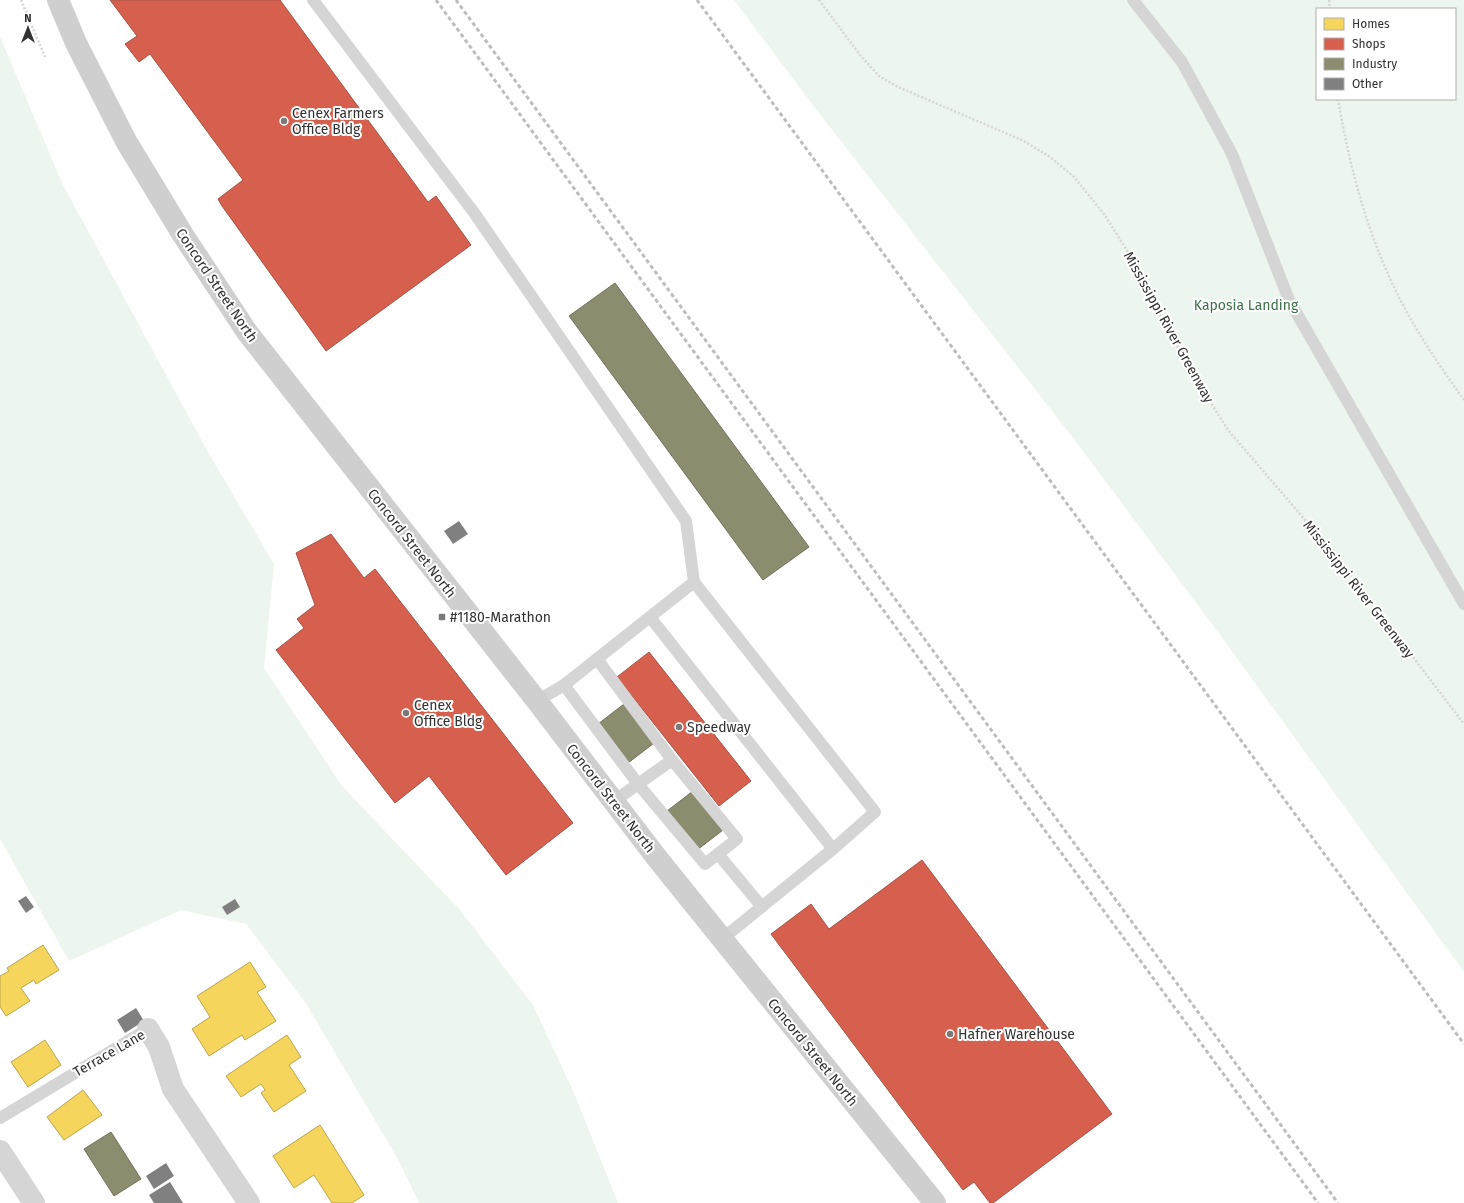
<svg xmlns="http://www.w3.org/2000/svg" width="1464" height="1203" font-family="'Fira Sans',sans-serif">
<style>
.green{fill:#edf6ee;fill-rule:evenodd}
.homes{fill:#f6d55c;stroke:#bba44f}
.shops{fill:#d6604d;stroke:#a45245}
.industry{fill:#8c8c6e;stroke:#71715c}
.building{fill:#808080}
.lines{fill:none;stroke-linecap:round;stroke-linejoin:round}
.path{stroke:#d5d5d5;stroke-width:2.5;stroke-dasharray:2 2;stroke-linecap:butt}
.service{stroke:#d5d5d5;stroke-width:12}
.minor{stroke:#d5d5d5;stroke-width:22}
.secondary{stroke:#cfcfcf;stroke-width:22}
.rail{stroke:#bdbdbd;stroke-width:3;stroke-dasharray:4 3;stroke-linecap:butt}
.poi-dot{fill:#797979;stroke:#fff;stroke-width:1.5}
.labels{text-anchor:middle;stroke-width:4;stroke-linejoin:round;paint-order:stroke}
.poi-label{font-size:14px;fill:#313131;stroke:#fff;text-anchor:start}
.street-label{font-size:14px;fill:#313131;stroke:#fff}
.park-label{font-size:14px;fill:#3a7147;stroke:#fff}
</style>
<rect width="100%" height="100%" fill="#fff"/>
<g class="green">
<path d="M734,0H1464V972L1229,647L1074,439L815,108ZM1317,9H1455V99H1317Z"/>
<polygon points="0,37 63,185 209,454 274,564 264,668 341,785 460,910 533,1005 574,1093 618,1203 419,1203 399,1161 305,1002 246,924 181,910 69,961 0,839"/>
</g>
<g class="homes">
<polygon points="43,945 59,970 36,984 34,980 21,988 30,1001 6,1016 0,1007 0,976 9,971 7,968"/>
<polygon points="250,962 266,987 257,992 276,1021 245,1040 242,1035 209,1056 192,1029 210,1017 197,996"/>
<polygon points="287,1035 301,1057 289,1065 306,1091 274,1112 261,1093 265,1090 261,1084 241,1097 226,1076"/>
<polygon points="45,1040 61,1065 28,1087 11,1062"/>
<polygon points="83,1090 102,1115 64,1140 47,1117"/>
<polygon points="320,1125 364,1195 352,1203 332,1203 314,1175 294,1188 273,1156"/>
</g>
<g class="shops">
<polygon points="110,0 280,0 428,202 436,196 471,245 326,351 222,206 218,199 243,180 150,54 139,62 125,44 137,36"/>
<polygon points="331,534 364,578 375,569 573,823 506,875 429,776 395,803 276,650 304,628 297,619 315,605 296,553"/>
<polygon points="649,652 751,781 719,806 617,677"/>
<polygon points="922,860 1112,1114 993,1203 990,1203 974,1182 963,1190 771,934 811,904 829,929"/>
</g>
<g class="industry">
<polygon points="615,283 809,547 763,580 569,316"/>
<polygon points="624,704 654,743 628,763 598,724"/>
<polygon points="693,791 723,830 697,850 667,811"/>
<polygon points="111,1132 141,1179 114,1196 84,1149"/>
</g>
<g class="building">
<polygon points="459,521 468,534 453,544 444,531"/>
<polygon points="26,896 34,907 26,913 18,901"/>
<polygon points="235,899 240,907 227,915 222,907"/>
<polygon points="136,1008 144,1021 125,1033 117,1020"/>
<polygon points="166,1163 174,1176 154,1189 146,1176"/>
<polygon points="170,1182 183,1203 154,1203 149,1195"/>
</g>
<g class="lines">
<g class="path">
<polyline points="21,0 45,57"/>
<polyline points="819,0 860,55 879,76 898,87 1024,141 1050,157 1074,177 1104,214 1131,257 1153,302 1194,376 1228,430 1336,556 1464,724"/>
<polyline points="1329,0 1330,9"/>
<path d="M1338,99C1350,170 1369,240 1402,303C1420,338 1442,369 1464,400"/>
</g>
<g class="service">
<polyline points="313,0 475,214 686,521 694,582 564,685 537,701"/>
<polyline points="1133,0 1182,62 1232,154 1289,300 1464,604"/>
<polyline points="694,582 875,812 833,849 722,939"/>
<polyline points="650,617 833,849"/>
<polyline points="597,659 672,760 614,801"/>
<polyline points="564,685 638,784 705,864 737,839 672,760"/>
<polyline points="718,854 762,907"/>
<polyline points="0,1118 148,1029"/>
</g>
<g class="minor">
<polyline points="148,1029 159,1047 173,1089 249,1203"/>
<polyline points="0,1151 34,1203"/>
</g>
<polyline class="secondary" points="58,0 76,43 126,141 183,235 247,332 537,701 657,858 935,1203"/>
<g class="rail">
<polyline points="436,0 1318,1203"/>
<polyline points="456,0 1338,1203"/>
<polyline points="697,0 1464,1044"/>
</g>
</g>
<g class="poi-dot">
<circle cx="284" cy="121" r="4"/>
<rect x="438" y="613" width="8" height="8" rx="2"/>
<circle cx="406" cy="713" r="4"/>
<circle cx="679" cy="727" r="4"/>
<circle cx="950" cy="1034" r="4"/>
</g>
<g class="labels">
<g class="poi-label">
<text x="292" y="118">Cenex Farmers<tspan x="292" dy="16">Office Bldg</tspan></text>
<text x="450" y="622">#1180-Marathon</text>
<text x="414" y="710">Cenex<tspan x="414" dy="16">Office Bldg</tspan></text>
<text x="687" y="732">Speedway</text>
<text x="958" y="1039">Hafner Warehouse</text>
</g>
<g class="street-label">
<text transform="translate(217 285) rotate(56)" y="5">Concord Street North</text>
<text transform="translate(1169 327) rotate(61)" y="5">Mississippi River Greenway</text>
<text transform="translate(412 543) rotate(52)" y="5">Concord Street North</text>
<text transform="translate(1359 589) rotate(52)" y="5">Mississippi River Greenway</text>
<text transform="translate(611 798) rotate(52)" y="5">Concord Street North</text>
<text transform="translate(813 1052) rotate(51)" y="5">Concord Street North</text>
<text transform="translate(109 1053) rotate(-30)" y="5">Terrace Lane</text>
</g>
<g class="park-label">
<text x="1246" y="310">Kaposia Landing</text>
</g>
</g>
<rect x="1316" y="8" width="140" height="92" fill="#ffffff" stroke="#adadad"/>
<rect x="1324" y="18" width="20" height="12" fill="#f6d55c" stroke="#adadad"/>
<text x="1352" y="28" font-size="12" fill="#313131">Homes</text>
<rect x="1324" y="38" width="20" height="12" fill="#d6604d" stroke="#adadad"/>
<text x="1352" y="48" font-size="12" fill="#313131">Shops</text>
<rect x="1324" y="58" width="20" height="12" fill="#8c8c6e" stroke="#adadad"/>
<text x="1352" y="68" font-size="12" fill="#313131">Industry</text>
<rect x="1324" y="78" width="20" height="12" fill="#808080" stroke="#adadad"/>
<text x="1352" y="88" font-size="12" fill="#313131">Other</text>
<g transform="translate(28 28)" stroke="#ffffff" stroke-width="3" paint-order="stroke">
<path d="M0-3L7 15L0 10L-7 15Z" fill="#313131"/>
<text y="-6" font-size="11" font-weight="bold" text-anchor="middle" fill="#313131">N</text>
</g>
</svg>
